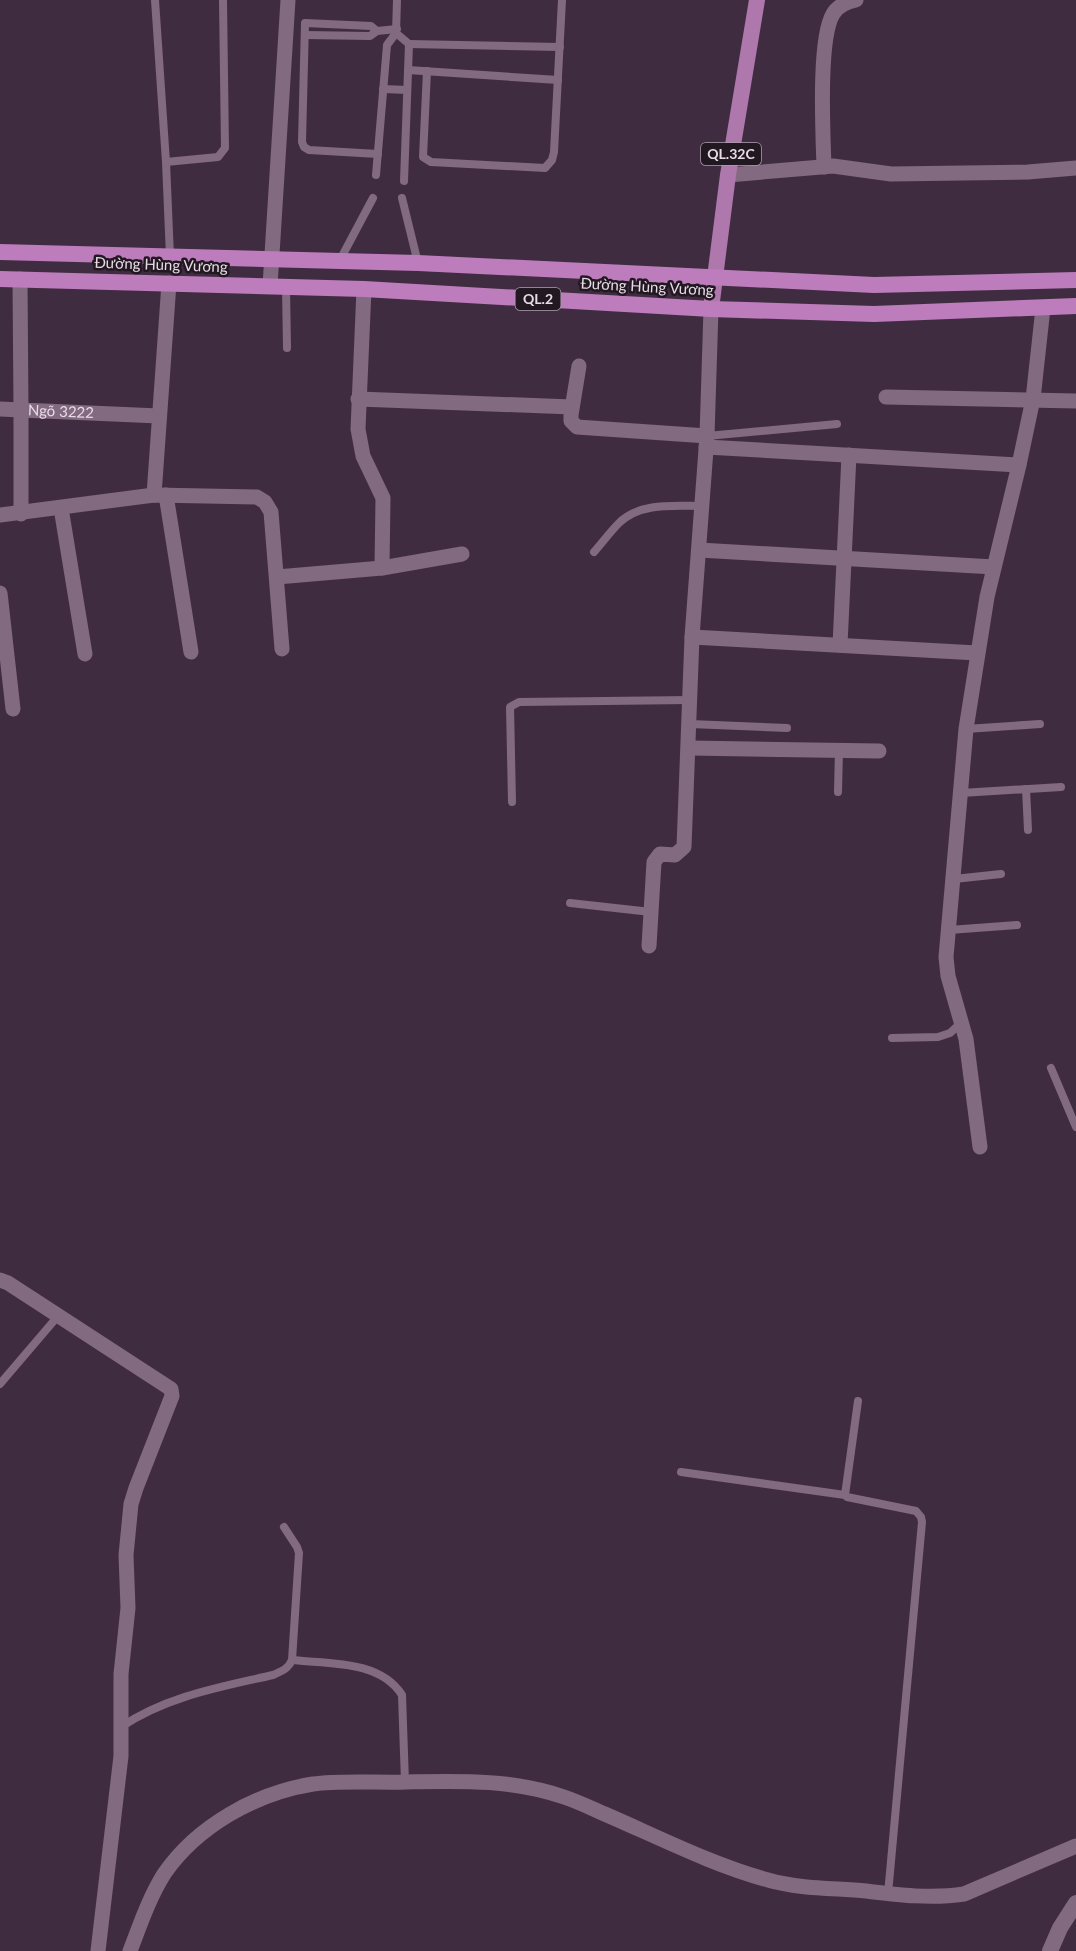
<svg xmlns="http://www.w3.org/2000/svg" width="1076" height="1951" font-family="Lato,sans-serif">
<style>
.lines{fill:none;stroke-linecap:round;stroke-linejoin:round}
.service{stroke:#826a81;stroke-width:8}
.minor{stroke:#826a81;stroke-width:15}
.tertiary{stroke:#826a81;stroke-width:16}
.primary{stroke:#ae78ad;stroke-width:16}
.trunk{stroke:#bd7cbc;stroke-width:16}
.labels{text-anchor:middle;stroke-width:5;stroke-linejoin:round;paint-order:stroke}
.shield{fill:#211821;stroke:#aca0ac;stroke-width:1.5}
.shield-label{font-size:14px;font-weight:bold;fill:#e8dbe7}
.street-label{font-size:15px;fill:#e8dbe7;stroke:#211821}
</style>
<rect width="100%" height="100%" fill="#402c40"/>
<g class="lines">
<g class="service">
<polyline points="155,0 166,162 170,256"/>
<polyline points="377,31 371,26 305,23 302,142 304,147 309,150 378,154"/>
<polyline points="396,33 409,44 404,181"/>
<polyline points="305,35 370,36 377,31 397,29"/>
<polyline points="409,44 560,47"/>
<polyline points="408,70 558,80"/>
<polyline points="427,71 423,157 431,162 545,168 552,160 554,152 562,0"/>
<polyline points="383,89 407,90"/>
<polyline points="166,162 218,157 225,148 223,0"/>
<polyline points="376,175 387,45 396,33 397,0"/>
<polyline points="402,198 418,263"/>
<polyline points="340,260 373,198"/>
<polyline points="286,287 287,348"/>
<polyline points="707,436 837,424"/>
<path d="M594,552C602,543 610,532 619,523C640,502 674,506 702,506"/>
<polyline points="690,724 787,728"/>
<polyline points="966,729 1040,724"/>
<polyline points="1026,789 1028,830"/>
<polyline points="838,792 839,750"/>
<polyline points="961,793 1061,787"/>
<polyline points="512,802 510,707 519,702 690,700"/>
<polyline points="954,879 1001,874"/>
<polyline points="570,903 651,912"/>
<polyline points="949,930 1017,925"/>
<polyline points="892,1038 938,1037 950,1033 961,1023"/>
<polyline points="1051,1068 1076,1127"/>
<polyline points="0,1384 58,1316"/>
<polyline points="858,1401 845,1495 847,1497 916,1511 921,1517 922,1522 888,1894"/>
<polyline points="681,1472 845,1495"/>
<path d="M292,1660C329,1664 380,1660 402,1695L405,1782"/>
<path d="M121,1727C167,1696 221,1687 273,1675C282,1671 288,1669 292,1660L299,1553L297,1547L284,1527"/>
</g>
<g class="minor">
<path d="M824,167C823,134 818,39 833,14C838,5 847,2 856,0"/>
<polyline points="728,175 833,166 891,174 1028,172 1076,168"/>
<path id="s1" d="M20,279L21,410L159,416"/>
<polyline points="270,286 288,0"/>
<polyline points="364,289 358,429 363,456 383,498 382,568"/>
<polyline points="579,366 571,415 571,421 577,427 707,436"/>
<polyline points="886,397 1076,401"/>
<polyline points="358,399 572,407"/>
<polyline points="0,409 21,410 21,514"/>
<polyline points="706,447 1019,465"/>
<polyline points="154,495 169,283"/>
<polyline points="166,495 191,652"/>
<polyline points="61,508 85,654"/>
<polyline points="0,515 154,495 257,497 265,502 271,512 282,649"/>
<polyline points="699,550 994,567"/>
<polyline points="277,577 382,568 462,554"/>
<polyline points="0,593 13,709"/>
<polyline points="692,637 977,653"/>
<polyline points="840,645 849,455"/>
<polyline points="689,748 879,751"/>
<polyline points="649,946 654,862 660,854 675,855 684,847 692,637 707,436 711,309"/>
<polyline points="980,1147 966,1039 948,976 946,957 966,729 987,597 1019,465 1033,399 1043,308"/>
<polyline points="0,1280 8,1283 171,1389 172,1396 136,1488 131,1504 126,1555 128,1608 121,1674 121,1756 98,1951"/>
<path d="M130,1951C140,1925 149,1898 164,1874C197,1826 256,1793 313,1784C341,1780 377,1783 406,1782C460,1781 512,1779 564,1797C579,1802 593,1809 607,1815C660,1838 713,1865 768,1880C799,1889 834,1888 866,1891C898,1895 932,1899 964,1894L1076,1846"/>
</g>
<polyline class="tertiary" points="1050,1951 1060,1928 1076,1903"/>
<polyline class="primary" points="711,309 728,175 757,0"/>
<g class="trunk">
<polyline points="0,252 418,263 874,285 1076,280"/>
<polyline points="0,279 364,289 711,309 874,314 1076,306"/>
</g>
</g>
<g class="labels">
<g class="shield">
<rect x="701" y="143" width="60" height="22" rx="4.5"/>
<rect x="515.5" y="288" width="45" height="22" rx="4.5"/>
</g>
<g class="shield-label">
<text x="731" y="159">QL.32C</text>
<text x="538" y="304">QL.2</text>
</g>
<g class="street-label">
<text transform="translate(161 265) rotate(2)" y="5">Đường Hùng Vương</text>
<text transform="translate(647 287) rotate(3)" y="5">Đường Hùng Vương</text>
<text dy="5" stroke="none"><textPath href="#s1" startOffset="171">Ngõ 3222</textPath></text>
</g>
</g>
</svg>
